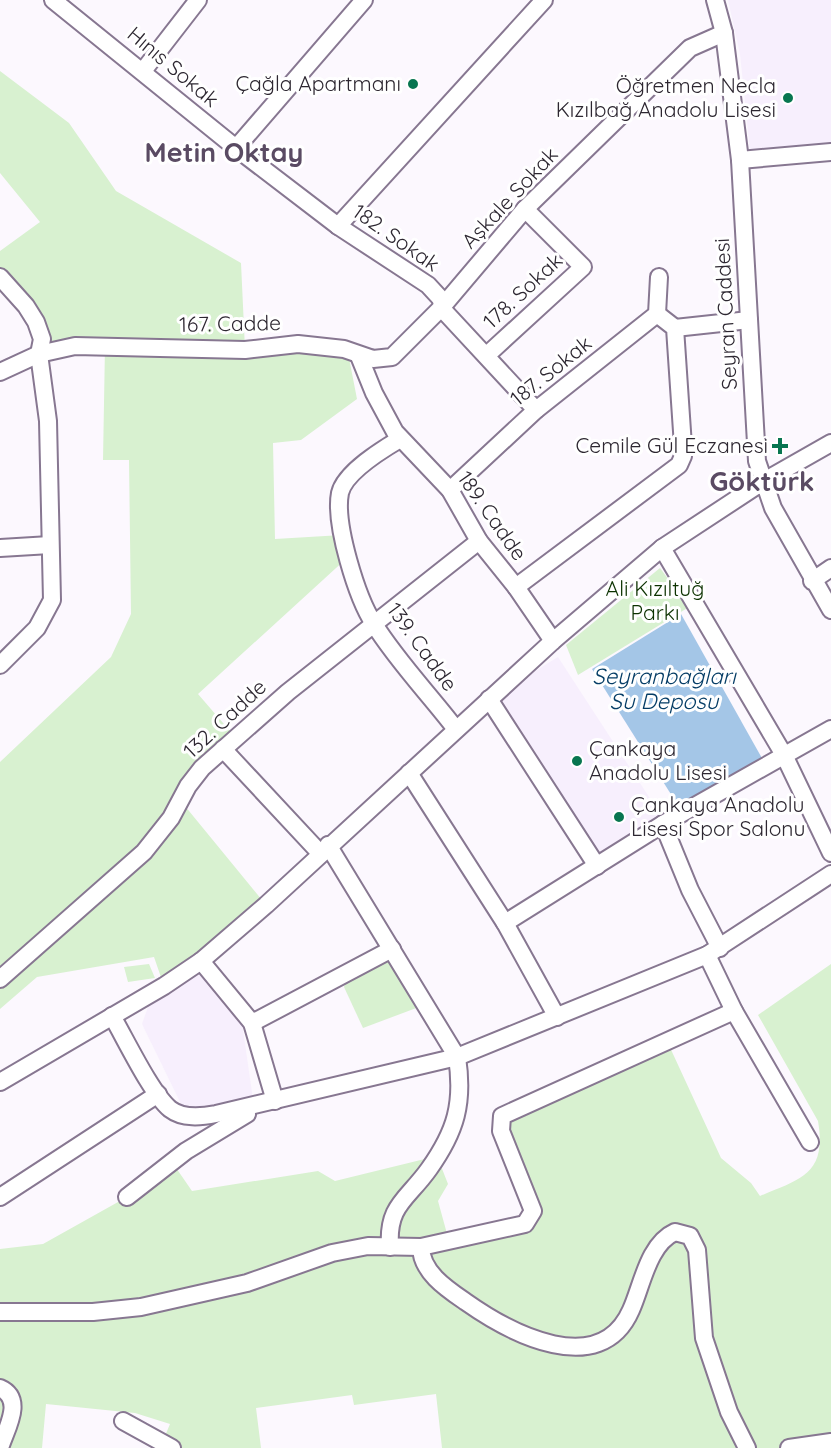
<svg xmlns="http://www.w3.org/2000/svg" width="831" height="1448" font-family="Quicksand,sans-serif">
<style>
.built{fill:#f7effd}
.green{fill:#d8f1d0}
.water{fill:#a4c6e7}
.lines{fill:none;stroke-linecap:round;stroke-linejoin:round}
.minor-casing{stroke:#877791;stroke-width:20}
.minor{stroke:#fff;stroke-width:16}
.poi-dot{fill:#087650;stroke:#fff;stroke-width:2}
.labels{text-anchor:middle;stroke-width:6;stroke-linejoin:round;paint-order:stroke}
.street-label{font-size:21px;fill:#2d2731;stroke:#fff}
.poi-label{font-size:21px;fill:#2d2731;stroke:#fff;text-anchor:end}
.park-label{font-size:21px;fill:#0c3200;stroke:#fff}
.water-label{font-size:22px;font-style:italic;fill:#053d66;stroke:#fff}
.district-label{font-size:27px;font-weight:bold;fill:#5a4b63;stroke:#fff}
</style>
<rect width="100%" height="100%" fill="#fcf8fe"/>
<g class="built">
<polygon points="728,0 831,0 831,142 750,151 740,54"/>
<polygon points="558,657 666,823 597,866 489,699"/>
<polygon points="200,970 242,1023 253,1099 191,1109 181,1104 142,1024 149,1004"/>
</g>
<g class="green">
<polygon points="0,71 69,123 116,191 241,263 245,349 298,344 349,358 357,399 301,440 273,443 275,539 342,535 347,558 198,694 236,738 180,800 266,905 164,986 154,957 37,977 0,1009 0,762 111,657 131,614 129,460 103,460 105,346 39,354 42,339 0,277 0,251 40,222 0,173"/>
<polygon points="660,568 689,607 578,675 566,645"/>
<polygon points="388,957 419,1007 363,1028 344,987 345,984"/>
<polygon points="149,964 155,978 128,982 124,967"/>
<path d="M831,964V1442L789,1448H442L436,1394L354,1405L352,1395L256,1408L261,1448H160L170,1424L135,1413L46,1404L42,1448H0V1249L43,1244L127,1197L172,1162L192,1191L318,1171L335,1181L437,1156L448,1184L438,1201L449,1241L529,1221L500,1126L667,1041L721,1158L751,1183L760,1196C801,1179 827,1174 818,1121L758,1015Z"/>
</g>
<polygon class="water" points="681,614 763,760 679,807 592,669"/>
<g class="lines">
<defs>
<g id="minor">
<polyline points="53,0 236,148 338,226 428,285 440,298 445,312 536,410"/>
<polyline points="715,0 724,33 740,160 757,461 773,508 831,610"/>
<polyline points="143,71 198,0"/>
<polyline points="236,148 364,0"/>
<polyline points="740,160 831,152"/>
<polyline points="338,226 544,0"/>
<polyline points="0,277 26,306 36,322 42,339 39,354 48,421 52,600 37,628 0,665"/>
<polyline points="675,328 749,320"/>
<polyline points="487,355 583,267 525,209"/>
<polyline points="359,356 374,393 395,432 450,490 479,541 516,587 553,641"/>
<polyline points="0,372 39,354 75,346 245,350 298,344 344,349 373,359 392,357 442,307 525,209 690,48 724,33"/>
<path d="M400,439C383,449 345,472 340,493C334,524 357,598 374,624C397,661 429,694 455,728"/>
<polyline points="450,490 536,410 657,314 659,277"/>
<polyline points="0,548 50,545"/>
<polyline points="662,548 784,755 831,853"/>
<polyline points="812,581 831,568"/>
<polyline points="516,587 679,465 683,456 683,446 675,328 657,314"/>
<polyline points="489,699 597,866"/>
<polyline points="223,749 320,853"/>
<polyline points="409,773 505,923 557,1017"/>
<path d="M328,845L457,1057C464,1103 456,1131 429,1169C407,1200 387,1205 390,1247"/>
<polyline points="505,923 663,824"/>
<polyline points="720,948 690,890 663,824 831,729"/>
<polyline points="707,955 734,1011 810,1142"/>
<polyline points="201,961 252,1023 275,1101"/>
<polyline points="0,979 144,852 171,818 188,786 202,768 288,692 479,541"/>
<path d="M112,1016C126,1040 151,1093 170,1109C183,1119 201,1117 216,1114L457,1057L707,955L831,874"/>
<polyline points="252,1023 392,949"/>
<polyline points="0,1082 164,986 201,961 266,905 553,641 662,548 764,481 831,443"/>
<polyline points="0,1197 158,1094"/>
<polyline points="127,1197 186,1151 247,1114"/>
<path d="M421,1247C421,1272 447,1289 466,1302C510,1333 600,1381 631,1310C642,1286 648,1244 675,1232L690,1236L697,1250L704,1338L729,1412L747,1448"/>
<polyline points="0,1312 93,1312 141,1307 247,1283 332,1253 368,1246 421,1247 525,1224 533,1211 501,1131 502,1116 734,1011"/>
<path d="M0,1388C25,1399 6,1429 0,1448"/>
<polyline points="123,1421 172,1448"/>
<polyline points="789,1448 831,1442"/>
</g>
</defs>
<use href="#minor" class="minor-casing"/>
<use href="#minor" class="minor"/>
</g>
<g class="poi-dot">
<circle cx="413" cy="84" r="6"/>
<circle cx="788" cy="98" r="6"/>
<path d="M777 437h6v6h6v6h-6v6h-6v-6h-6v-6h6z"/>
<circle cx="577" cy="761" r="6"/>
<circle cx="619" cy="817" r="6"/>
</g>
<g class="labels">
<g class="street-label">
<text transform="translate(173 67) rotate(40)" y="7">Hınıs Sokak</text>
<text transform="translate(510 198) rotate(-47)" y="7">Aşkale Sokak</text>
<text transform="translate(396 238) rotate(35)" y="7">182. Sokak</text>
<text transform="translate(523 291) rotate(-43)" y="7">178. Sokak</text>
<text transform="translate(726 314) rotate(-93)" y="7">Seyran Caddesi</text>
<text transform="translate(230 324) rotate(-1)" y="7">167. Cadde</text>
<text transform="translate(551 371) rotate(-39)" y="7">187. Sokak</text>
<text transform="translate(492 516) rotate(55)" y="7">189. Cadde</text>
<text transform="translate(422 647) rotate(54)" y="7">139. Cadde</text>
<text transform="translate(225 719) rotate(-43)" y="7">132. Cadde</text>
</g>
<g class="poi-label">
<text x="401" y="91">Çağla Apartmanı</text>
<text x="776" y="93">Öğretmen Necla<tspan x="776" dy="24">Kızılbağ Anadolu Lisesi</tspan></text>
<text x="768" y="453">Cemile Gül Eczanesi</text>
<text x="589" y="756" text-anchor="start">Çankaya<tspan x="589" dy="24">Anadolu Lisesi</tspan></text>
<text x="631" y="812" text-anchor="start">Çankaya Anadolu<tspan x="631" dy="24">Lisesi Spor Salonu</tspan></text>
</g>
<g class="park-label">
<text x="655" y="596">Ali Kızıltuğ<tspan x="655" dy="24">Parkı</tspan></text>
</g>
<g class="water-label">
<text x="664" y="684">Seyranbağları<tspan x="664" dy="25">Su Deposu</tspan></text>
</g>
<g class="district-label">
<text x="224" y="162">Metin Oktay</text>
<text x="762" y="491">Göktürk</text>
</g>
</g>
</svg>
